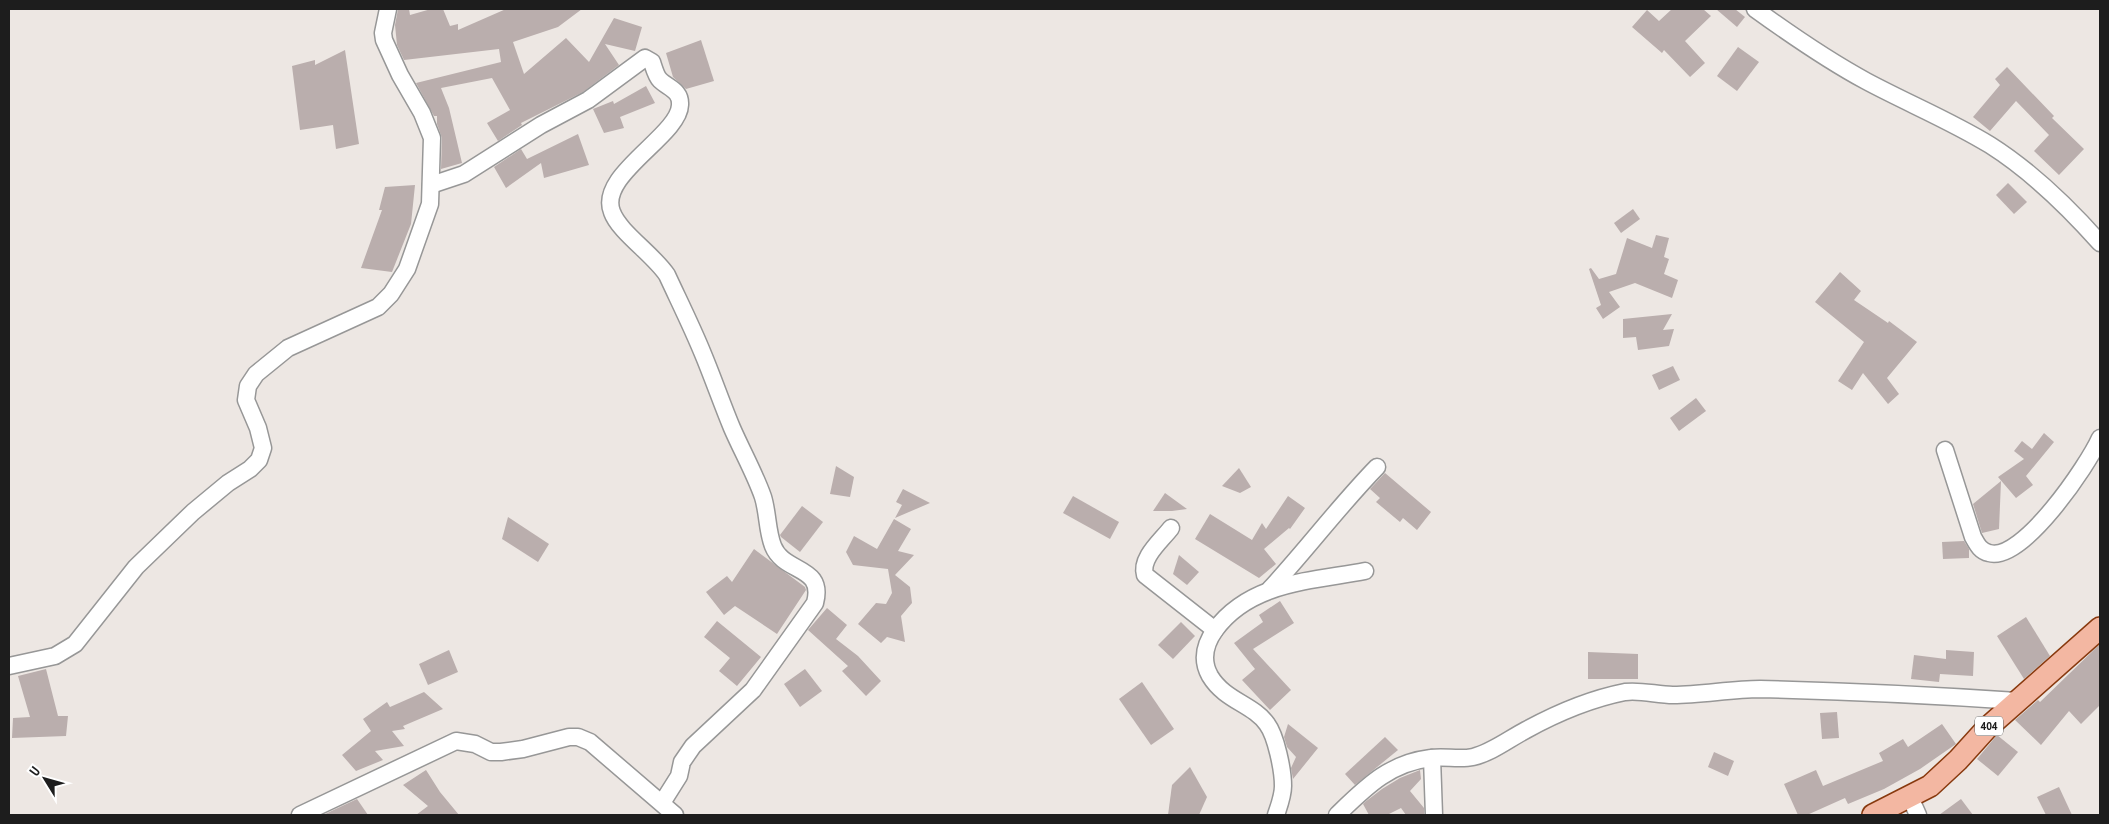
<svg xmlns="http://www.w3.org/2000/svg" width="2109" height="824" font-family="'PT Sans Narrow',sans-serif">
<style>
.building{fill:#baaead}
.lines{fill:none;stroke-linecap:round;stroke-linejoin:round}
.minor-casing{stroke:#979797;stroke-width:19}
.major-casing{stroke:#88390e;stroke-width:24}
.minor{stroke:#fff;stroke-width:16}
.major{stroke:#f3b7a2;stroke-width:21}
.labels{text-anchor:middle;stroke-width:4.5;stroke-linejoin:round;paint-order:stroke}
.shield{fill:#fff;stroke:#616161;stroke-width:1}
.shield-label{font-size:12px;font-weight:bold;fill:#1d1d1d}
</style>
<rect width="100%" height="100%" fill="#ede7e3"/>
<g class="building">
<polygon points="398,9 409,9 410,15 431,9 443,9 450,26 458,24 458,30 506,9 582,9 558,27 513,42 524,74 566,38 589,62 614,18 642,27 635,51 605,44 619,65 583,92 521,123 522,125 498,141 487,123 510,110 492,78 441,88 449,108 462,163 441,169 442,138 437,124 437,116 434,116 416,83 501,62 499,49 404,60 397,45 395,25"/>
<polygon points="1672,9 1703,9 1711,16 1685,41 1705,63 1690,77 1664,50 1662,53 1632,27 1647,10 1659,21"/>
<polygon points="1716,9 1735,9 1745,17 1737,27"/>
<polygon points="701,40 714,81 686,89 673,77 666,53"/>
<polygon points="1738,47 1759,62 1737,91 1717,76"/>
<polygon points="345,50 359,144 336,149 333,125 300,130 292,66 315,60 315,65"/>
<polygon points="2007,67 2054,116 2052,118 2084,149 2059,175 2034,151 2049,135 2016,101 1990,131 1973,117 2000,85 1995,79"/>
<polygon points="646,86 655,103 620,117 624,128 604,133 593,109 613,101 614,104"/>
<polygon points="578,134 589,165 544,178 541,163 506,188 494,167 521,149 527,159"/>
<polygon points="2008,183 2027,202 2014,214 1996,195"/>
<polygon points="415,185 411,224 392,272 361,268 382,210 379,210 385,187"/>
<polygon points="1633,209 1640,219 1621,233 1614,223"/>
<polygon points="1656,235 1669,238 1664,257 1669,259 1664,274 1678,280 1672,298 1635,283 1609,292 1620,307 1603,319 1596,308 1601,305 1589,269 1591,268 1599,279 1616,274 1627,238 1652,248"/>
<polygon points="1840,272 1861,291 1854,300 1888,323 1889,321 1917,342 1887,378 1899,394 1888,404 1863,373 1852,390 1838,381 1864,342 1815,302"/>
<polygon points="1672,314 1663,330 1674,329 1669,346 1638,350 1636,337 1623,338 1623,319"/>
<polygon points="1673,366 1680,380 1659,390 1652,375"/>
<polygon points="1696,398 1706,411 1679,431 1670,418"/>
<polygon points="2044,433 2054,442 2026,476 2033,485 2016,498 1998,477 2024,459 2014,451 2022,441 2032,449"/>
<polygon points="836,466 854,477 850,497 830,494"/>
<polygon points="1239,468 1251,487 1240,493 1222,486"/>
<polygon points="1385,473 1431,512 1417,530 1403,518 1400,522 1376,502 1380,498 1370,489"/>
<polygon points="2001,481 1999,529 1982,533 1973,504"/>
<polygon points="903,489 930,503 895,518 902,505 896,502"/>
<polygon points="1165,493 1187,509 1172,511 1153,511"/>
<polygon points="1073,496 1119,522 1110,539 1063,513"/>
<polygon points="1288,496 1305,508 1290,529 1289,528 1264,549 1276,564 1259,578 1195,539 1210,514 1252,540 1262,523 1266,529"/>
<polygon points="802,506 823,522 800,552 781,537 780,535"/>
<polygon points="508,517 549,544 538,562 502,539"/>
<polygon points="894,519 911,529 898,551 914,555 895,575 910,587 912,603 901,616 905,642 887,637 881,643 858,624 876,603 886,604 892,593 888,569 853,565 846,552 854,536 877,549"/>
<polygon points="1964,541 1969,549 1969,558 1943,559 1942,542"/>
<polygon points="754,549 805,587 806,590 777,634 735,606 724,615 706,592 727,576 732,582"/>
<polygon points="1179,555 1199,572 1187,585 1173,574"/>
<polygon points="1280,601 1294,623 1253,649 1291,690 1270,710 1242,680 1255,669 1234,643 1263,622 1259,615"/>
<polygon points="827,608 847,625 836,639 858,656 881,681 866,696 842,671 848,666 808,630"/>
<polygon points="2026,617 2050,656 2024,679 1997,636"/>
<polygon points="717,621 761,657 737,686 719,671 730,658 704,637"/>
<polygon points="1181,622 1195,636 1173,659 1158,645"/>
<polygon points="2100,644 2100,705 2081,724 2069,711 2041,745 2015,720 2038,700 2040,702"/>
<polygon points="449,650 458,672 428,685 419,664"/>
<polygon points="1946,650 1974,652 1973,676 1940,674 1939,682 1911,679 1914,655 1946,659"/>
<polygon points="1588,652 1638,654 1638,679 1588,679"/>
<polygon points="46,669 58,716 68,716 66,736 12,738 13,718 30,717 18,676"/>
<polygon points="805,669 822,691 800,707 784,684"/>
<polygon points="1142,682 1174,729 1151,745 1119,699"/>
<polygon points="424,692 443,709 403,726 405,729 392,731 404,746 375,751 383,760 356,771 342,755 371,731 363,719 387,702 390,707"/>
<polygon points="1837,712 1839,738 1822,739 1820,713"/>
<polygon points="1288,724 1318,748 1293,779 1291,768 1296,757 1287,747 1284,737"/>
<polygon points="1942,724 1956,744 1920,769 1884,789 1848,804 1845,798 1807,815 1798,815 1784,784 1816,770 1823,786 1883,761 1879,753 1903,739 1908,747"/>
<polygon points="1997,735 2018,752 1998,776 1977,759"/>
<polygon points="1385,737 1398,750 1355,785 1345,774"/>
<polygon points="1714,752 1734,761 1728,776 1708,767"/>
<polygon points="1190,767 1207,797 1199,815 1168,815 1172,785"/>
<polygon points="426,770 440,792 459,815 416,815 428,806 403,785"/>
<polygon points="1420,770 1421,779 1410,791 1424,808 1424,815 1406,815 1401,808 1387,815 1369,815 1363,804 1365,802 1382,789 1400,778"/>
<polygon points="2059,787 2072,815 2046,815 2037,797"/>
<polygon points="357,799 368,815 323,815"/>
<polygon points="1961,799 1973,815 1939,815"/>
</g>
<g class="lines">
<defs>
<g id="minor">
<path d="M1755,9C1791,35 1827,60 1866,81C1907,103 1951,121 1990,145C2031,171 2068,207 2100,243"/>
<path d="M431,185L464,174L541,125L588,100L645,58L652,62C654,68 656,76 660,80C668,88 681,90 680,105C679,136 597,175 612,212C619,232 653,254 667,275C679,301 692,327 703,354C713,378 722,404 732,428C742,451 755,474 763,497C768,513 767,531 773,546C784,574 825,565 815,603L753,690L693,746L682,762L679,776L662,803"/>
<path d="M1945,450L1973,537C1977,544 1980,551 1989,553C2022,563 2088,465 2100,438"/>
<path d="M1171,528C1161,541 1140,558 1145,575L1215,630"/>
<path d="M1270,589C1307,549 1339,506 1377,467"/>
<polyline points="9,666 55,656 75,644 136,567 193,512 228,483 250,469 259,460 263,448 258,428 246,400 248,386 256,374 288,348 378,307 391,294 407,269 430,204 432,138 422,113 400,75 384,40 383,33 388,9"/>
<polyline points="1432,758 1434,815"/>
<polyline points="1910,797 1918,815"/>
<polyline points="300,815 456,741 475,744 491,752 501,752 523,749 569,737 578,737 590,742 675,815"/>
<path d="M1276,815C1279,806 1283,796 1283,786C1283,770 1276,736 1267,724C1253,704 1225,701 1210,676C1201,660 1205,644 1215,630C1250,582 1312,581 1365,571"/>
<path d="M1337,815C1366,787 1389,763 1431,758C1445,756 1459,760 1473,757C1491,753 1509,739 1526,730C1557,713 1590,699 1625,692C1642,690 1657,695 1673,695C1702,695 1731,689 1760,689C1846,691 1931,695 2017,701"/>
</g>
<polyline id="major" points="1873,815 1930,786 1958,760 1987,728 2100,628"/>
</defs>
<use href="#minor" class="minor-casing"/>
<use href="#major" class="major-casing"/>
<use href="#minor" class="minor"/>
<use href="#major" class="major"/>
</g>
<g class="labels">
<rect class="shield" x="1975" y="716.5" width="28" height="19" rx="4"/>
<g class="shield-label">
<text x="1989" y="730">404</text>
</g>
</g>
<rect width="2109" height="824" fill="none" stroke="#1d1d1d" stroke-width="20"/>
<g transform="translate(45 779) rotate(307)" stroke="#ffffff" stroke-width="4" paint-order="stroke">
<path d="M0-4L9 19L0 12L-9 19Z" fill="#1d1d1d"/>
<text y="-8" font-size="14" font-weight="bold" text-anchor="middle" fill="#1d1d1d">U</text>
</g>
</svg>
